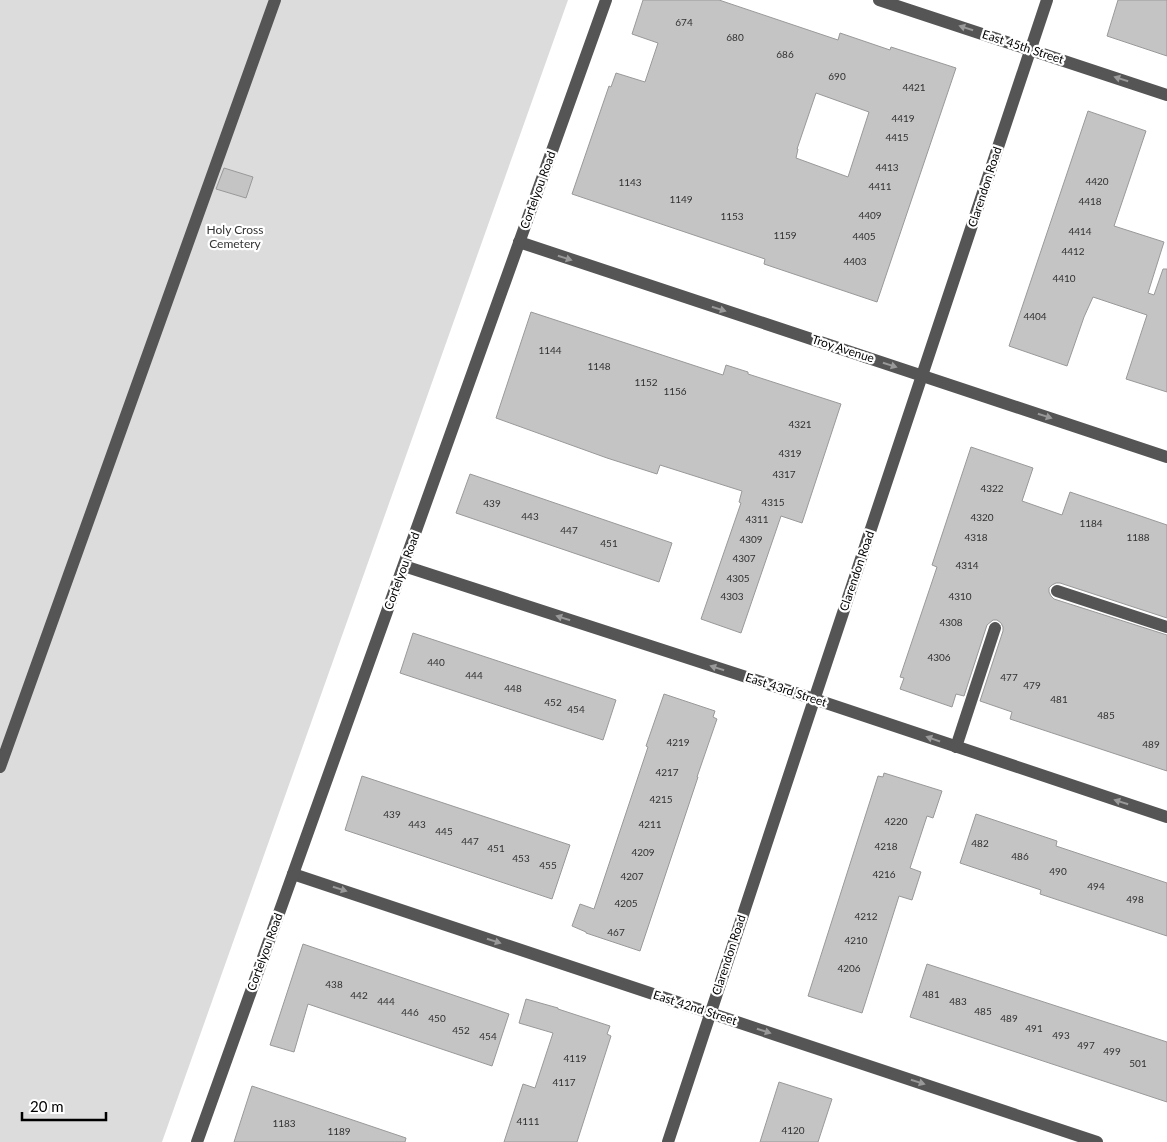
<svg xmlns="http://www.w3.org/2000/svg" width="1167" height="1142" font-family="Lato,sans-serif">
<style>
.green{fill:#dcdcdc}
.building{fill:#c4c4c4;stroke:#999;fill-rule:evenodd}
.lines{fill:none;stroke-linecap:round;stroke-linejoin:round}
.minor{stroke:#555;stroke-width:12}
.oneway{fill:#999}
.labels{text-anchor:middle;stroke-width:4.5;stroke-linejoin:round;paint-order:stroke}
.number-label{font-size:10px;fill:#313131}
.street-label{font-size:12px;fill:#000;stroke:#fff}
.park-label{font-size:12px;fill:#333;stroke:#fff}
</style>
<rect width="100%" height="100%" fill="#fff"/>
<polygon class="green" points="0,0 568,0 162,1142 0,1142"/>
<g class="building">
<path d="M643,0H719L838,40L840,33L890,50L891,47L956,68L877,302L764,264L765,259L572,194L609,86L611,87L616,73L645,82L658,43L632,34ZM816,93L869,112L848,177L796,158L798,149H797Z"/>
<polygon points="1118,0 1167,0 1167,56 1107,36"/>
<polygon points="1088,111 1146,131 1114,226 1164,242 1148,293 1154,295 1163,269 1167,269 1167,392 1126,379 1147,315 1093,297 1084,317 1067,366 1009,346"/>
<polygon points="224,168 253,177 246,198 216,189"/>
<polygon points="531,312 723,375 726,365 748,372 748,374 841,404 802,523 781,516 741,633 701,619 741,503 739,502 742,491 660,465 657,474 607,458 496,418"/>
<polygon points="971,447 1033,468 1022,501 1062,515 1070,492 1167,525 1167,618 1060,583 1056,583 1052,585 1049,588 1049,592 1051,596 1054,599 1167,635 1167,771 1010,719 1012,712 980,701 1003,631 1003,627 1001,623 997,620 993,620 987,625 964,696 956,694 952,707 900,689 904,678 900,677 937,567 932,565"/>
<polygon points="470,474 672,543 659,582 456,513"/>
<polygon points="413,633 616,700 603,740 400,673"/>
<polygon points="664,694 715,711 713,717 717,719 697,777 698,777 640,951 586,933 586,932 572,926 580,904 594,909 648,747 646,746"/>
<polygon points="884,773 942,791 933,818 927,816 910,868 921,872 912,900 899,896 862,1013 808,996 878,776 883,777"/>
<polygon points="362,776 570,845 552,899 345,830"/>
<polygon points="976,814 1057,841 1056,846 1167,883 1167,936 1040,894 1041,890 960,863"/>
<polygon points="303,944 509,1014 492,1066 308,1004 294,1052 270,1045"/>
<polygon points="927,964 1167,1042 1167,1102 910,1017"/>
<polygon points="526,999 558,1008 558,1009 610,1026 607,1034 611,1036 577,1142 504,1142 523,1084 535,1088 553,1033 519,1023"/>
<polygon points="779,1082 832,1099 818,1142 760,1142"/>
<polygon points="252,1086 406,1138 405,1142 234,1142"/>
</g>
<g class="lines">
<g class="minor">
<polyline points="879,0 1167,95"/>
<polyline points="519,242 1167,457"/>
<polyline points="404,566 814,699 1167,817"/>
<polyline points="1057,591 1167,627"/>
<polyline points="956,747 995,628"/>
<polyline points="0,767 275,0"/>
<polyline points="293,874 1097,1142"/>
<polyline points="197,1142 606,0"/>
<polyline points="668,1142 803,733 1047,0"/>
</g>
</g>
<defs><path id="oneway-solid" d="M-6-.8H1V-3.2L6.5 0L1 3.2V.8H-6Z" transform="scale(1.25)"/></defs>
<g class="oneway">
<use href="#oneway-solid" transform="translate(966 28) rotate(-162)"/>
<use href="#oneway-solid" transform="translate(1121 79) rotate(-162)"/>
<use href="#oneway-solid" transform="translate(565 258) rotate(18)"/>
<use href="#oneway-solid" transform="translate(719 309) rotate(18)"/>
<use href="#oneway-solid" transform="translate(890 365) rotate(18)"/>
<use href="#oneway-solid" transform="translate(1045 416) rotate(18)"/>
<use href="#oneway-solid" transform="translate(563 618) rotate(-162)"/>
<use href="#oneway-solid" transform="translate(717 668) rotate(-162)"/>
<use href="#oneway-solid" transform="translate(933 739) rotate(-161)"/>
<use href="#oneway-solid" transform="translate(1121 802) rotate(-162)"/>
<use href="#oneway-solid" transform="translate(340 889) rotate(18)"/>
<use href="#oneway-solid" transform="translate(494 941) rotate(18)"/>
<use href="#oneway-solid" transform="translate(764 1031) rotate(18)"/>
<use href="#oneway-solid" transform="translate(918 1082) rotate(18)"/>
</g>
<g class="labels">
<g class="number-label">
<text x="684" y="26">674</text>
<text x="735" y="41">680</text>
<text x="785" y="58">686</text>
<text x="837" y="80">690</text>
<text x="914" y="91">4421</text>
<text x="903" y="122">4419</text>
<text x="897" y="141">4415</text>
<text x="887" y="171">4413</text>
<text x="1097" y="185">4420</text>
<text x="630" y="186">1143</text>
<text x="880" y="190">4411</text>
<text x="681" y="203">1149</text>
<text x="1090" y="205">4418</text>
<text x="870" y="219">4409</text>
<text x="732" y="220">1153</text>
<text x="1080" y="235">4414</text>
<text x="785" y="239">1159</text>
<text x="864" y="240">4405</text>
<text x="1073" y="255">4412</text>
<text x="855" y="265">4403</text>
<text x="1064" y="282">4410</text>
<text x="1035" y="320">4404</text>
<text x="550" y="354">1144</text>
<text x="599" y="370">1148</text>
<text x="646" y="386">1152</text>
<text x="675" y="395">1156</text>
<text x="800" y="428">4321</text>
<text x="790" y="457">4319</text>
<text x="784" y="478">4317</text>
<text x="992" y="492">4322</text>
<text x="773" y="506">4315</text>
<text x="492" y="507">439</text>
<text x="530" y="520">443</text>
<text x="982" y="521">4320</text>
<text x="757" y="523">4311</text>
<text x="1091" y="527">1184</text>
<text x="569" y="534">447</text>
<text x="976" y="541">4318</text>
<text x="1138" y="541">1188</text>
<text x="751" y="543">4309</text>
<text x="609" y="547">451</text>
<text x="744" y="562">4307</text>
<text x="967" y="569">4314</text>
<text x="738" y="582">4305</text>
<text x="732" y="600">4303</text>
<text x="960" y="600">4310</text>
<text x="951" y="626">4308</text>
<text x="939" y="661">4306</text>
<text x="436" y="666">440</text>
<text x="474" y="679">444</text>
<text x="1009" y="681">477</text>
<text x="1032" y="689">479</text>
<text x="513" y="692">448</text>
<text x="1059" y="703">481</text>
<text x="553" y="706">452</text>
<text x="576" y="713">454</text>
<text x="1106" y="719">485</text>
<text x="678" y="746">4219</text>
<text x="1151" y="748">489</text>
<text x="667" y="776">4217</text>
<text x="661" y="803">4215</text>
<text x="392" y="818">439</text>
<text x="896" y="825">4220</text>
<text x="417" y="828">443</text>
<text x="650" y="828">4211</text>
<text x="444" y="835">445</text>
<text x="470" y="845">447</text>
<text x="980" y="847">482</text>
<text x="886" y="850">4218</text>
<text x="496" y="852">451</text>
<text x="643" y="856">4209</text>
<text x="1020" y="860">486</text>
<text x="521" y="862">453</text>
<text x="548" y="869">455</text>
<text x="1058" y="875">490</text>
<text x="884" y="878">4216</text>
<text x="632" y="880">4207</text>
<text x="1096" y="890">494</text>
<text x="1135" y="903">498</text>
<text x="626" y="907">4205</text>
<text x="866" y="920">4212</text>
<text x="616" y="936">467</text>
<text x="856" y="944">4210</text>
<text x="849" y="972">4206</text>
<text x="334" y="988">438</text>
<text x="931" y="998">481</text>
<text x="359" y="999">442</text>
<text x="386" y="1005">444</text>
<text x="958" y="1005">483</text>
<text x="983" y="1015">485</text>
<text x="410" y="1016">446</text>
<text x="437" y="1022">450</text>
<text x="1009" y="1022">489</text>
<text x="1034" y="1032">491</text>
<text x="461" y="1034">452</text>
<text x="1061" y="1039">493</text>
<text x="488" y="1040">454</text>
<text x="1086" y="1049">497</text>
<text x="1112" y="1055">499</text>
<text x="575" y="1062">4119</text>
<text x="1138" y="1067">501</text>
<text x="564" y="1086">4117</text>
<text x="528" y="1125">4111</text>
<text x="284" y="1127">1183</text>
<text x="793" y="1134">4120</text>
<text x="339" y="1135">1189</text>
</g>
<g class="street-label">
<text transform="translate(1023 47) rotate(18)" y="4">East 45th Street</text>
<text transform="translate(985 187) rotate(-72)" y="4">Clarendon Road</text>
<text transform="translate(538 190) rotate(-70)" y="4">Cortelyou Road</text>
<text transform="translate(843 349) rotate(18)" y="4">Troy Avenue</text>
<text transform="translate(402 571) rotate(-70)" y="4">Cortelyou Road</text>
<text transform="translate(857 571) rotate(-71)" y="4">Clarendon Road</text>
<text transform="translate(786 690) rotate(18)" y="4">East 43rd Street</text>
<text transform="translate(265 952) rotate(-70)" y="4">Cortelyou Road</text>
<text transform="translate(729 955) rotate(-72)" y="4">Clarendon Road</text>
<text transform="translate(695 1008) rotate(18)" y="4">East 42nd Street</text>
</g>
<g class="park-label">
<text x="235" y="234">Holy Cross<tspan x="235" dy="14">Cemetery</tspan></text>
</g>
</g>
<path d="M22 1112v8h84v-8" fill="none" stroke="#000000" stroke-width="2.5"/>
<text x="30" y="1112" font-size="15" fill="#000000" stroke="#ffffff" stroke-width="4" paint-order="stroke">20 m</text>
</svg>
